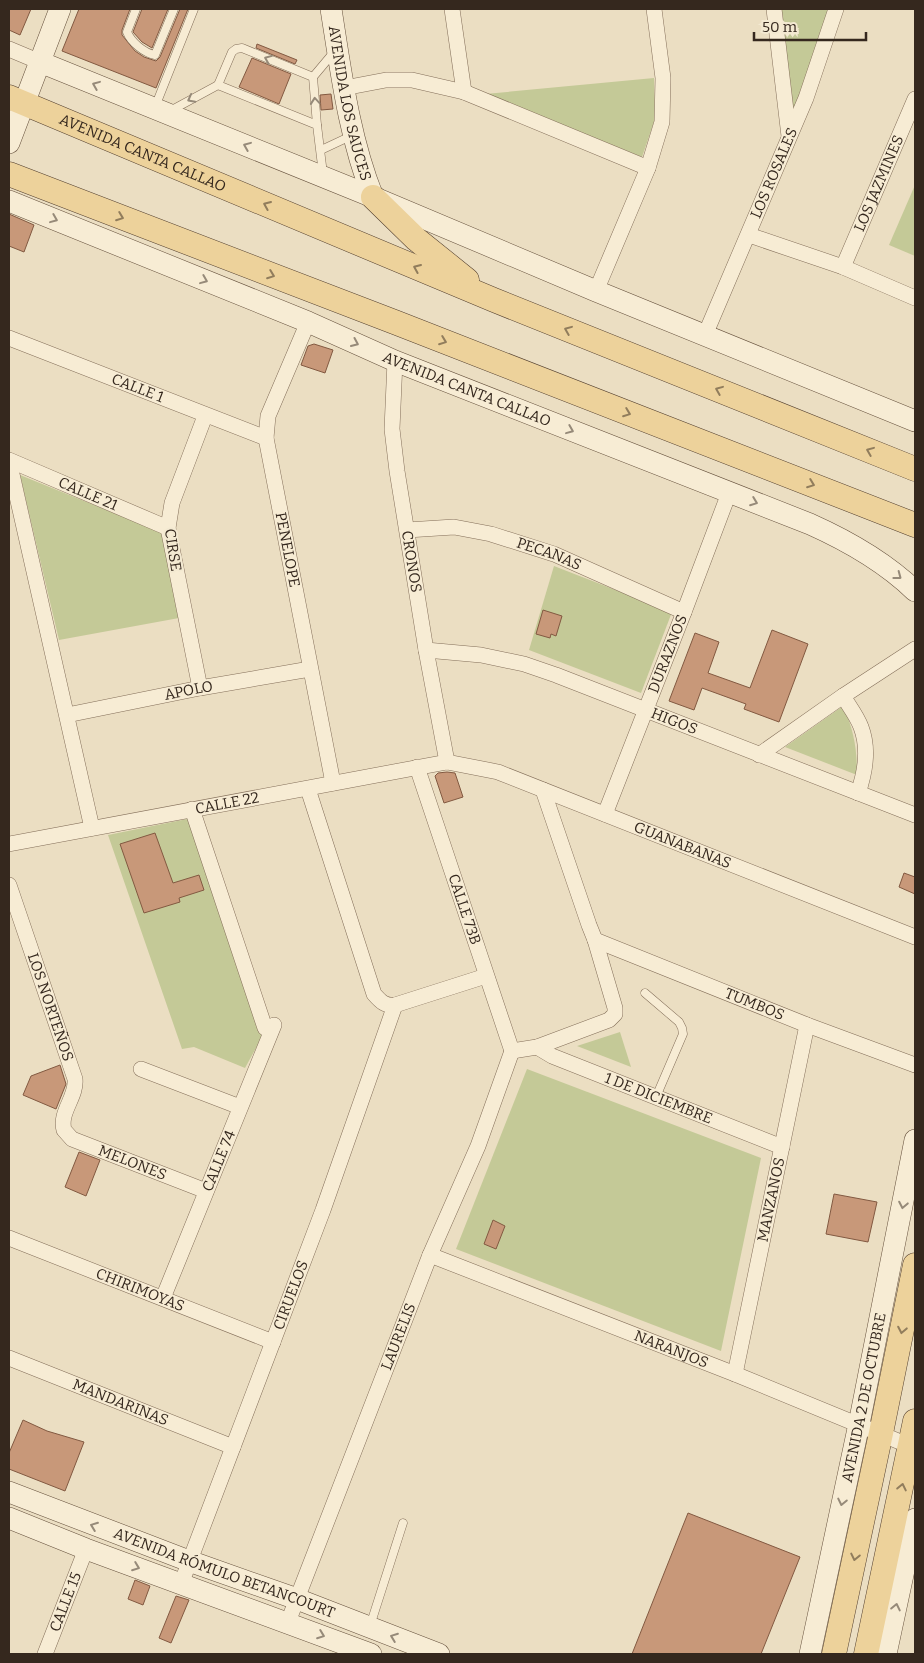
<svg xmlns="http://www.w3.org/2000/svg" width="924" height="1663" font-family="Bitter,serif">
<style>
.green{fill:#c4c997}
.building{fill:#c89879;stroke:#825941}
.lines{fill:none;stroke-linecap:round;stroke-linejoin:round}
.lane-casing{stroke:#846f5a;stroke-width:9}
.street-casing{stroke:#846f5a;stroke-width:16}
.secondary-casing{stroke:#66513d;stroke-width:22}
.primary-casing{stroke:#523e2e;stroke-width:25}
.lane{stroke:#f7ecd4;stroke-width:8}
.street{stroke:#f7ecd4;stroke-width:15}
.secondary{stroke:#f7ecd4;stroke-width:21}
.primary{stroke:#edd29b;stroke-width:24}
.oneway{stroke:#968a79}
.oneway2{stroke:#917d5c}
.labels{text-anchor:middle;stroke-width:4;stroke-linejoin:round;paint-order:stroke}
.street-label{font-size:15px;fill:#35281e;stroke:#f3e9d1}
</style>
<rect width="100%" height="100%" fill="#ebdec2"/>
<g class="green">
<polygon points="780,9 831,9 793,121"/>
<polygon points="654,78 655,119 642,157 485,94"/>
<polygon points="915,185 915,256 889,245"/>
<polygon points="20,475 163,533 179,618 59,640"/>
<polygon points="554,566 672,612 641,693 529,650"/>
<path d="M843,706C854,730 857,749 857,775L785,747Z"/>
<polygon points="197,817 267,1028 245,1068 194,1047 182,1049 108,835"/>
<polygon points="620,1032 631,1067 577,1046"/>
<polygon points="527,1069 761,1158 721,1351 456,1249"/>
</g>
<g class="building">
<polygon points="9,9 31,9 20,35 9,30"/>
<polygon points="79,9 130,9 122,30 122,35 135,51 144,57 156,61 160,57 180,9 188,9 156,88 62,51"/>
<polygon points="142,9 168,9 152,48 142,42 133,32"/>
<polygon points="257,44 297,60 295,64 256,48"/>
<polygon points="252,58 291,74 279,104 239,87"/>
<polygon points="331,94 333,109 321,110 320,95"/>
<polygon points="9,214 34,225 24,252 9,246"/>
<polygon points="314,344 333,350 325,373 301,365 308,346"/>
<polygon points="543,610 562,616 556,636 551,634 550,638 536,634"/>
<polygon points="772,630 808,644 779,722 744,709 746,704 702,688 694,710 669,701 695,633 719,642 708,673 750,688"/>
<polygon points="447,772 455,773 463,797 444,803 435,776 438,773"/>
<polygon points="155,833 173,883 199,875 204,890 179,898 180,902 144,913 120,844"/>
<polygon points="904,873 915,877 915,894 899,887"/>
<polygon points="60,1065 66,1084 56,1109 23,1095 31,1076"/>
<polygon points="79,1152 100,1160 86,1196 65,1187"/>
<polygon points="834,1194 877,1202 868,1242 826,1234"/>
<polygon points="493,1220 505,1226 496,1249 484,1244"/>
<polygon points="23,1420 47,1431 84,1442 65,1491 9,1469 9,1453"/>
<polygon points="688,1513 800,1557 761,1654 632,1654"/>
<polygon points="135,1580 150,1586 143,1605 128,1599"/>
<polygon points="176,1596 189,1600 171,1643 159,1638"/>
</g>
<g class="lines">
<defs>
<g id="lane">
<path d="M136,9L127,32C131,42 144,53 155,55L174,9"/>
<polyline points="218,85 232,52 236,49 242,48 313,77"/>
<polyline points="155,107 194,9"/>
<polyline points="170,111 218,85 317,125 323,174"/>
<polyline points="317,125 313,77 334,52"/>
<polyline points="321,150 353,135"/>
<polyline points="645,993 679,1022 682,1028 683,1034 656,1097"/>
<polyline points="370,1626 403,1523"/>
</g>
<g id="street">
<polyline points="452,9 464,92"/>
<polyline points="774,9 789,136"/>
<polyline points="9,49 40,62"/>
<polyline points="344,88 386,80 412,80 464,92 648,168"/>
<polyline points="749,235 843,267 915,298"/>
<path id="s1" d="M843,267L915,99"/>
<polyline points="596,291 648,168 662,122 663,78 654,9"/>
<path id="s2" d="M308,322L268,416L266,438L333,783"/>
<path id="s3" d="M705,335L806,98L836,9"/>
<path id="s4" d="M9,338L266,438"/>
<path id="s5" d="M395,361L392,429L397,471L426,650L447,762"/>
<path id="s6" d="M9,460L168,528"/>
<polyline points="9,461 92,828"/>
<path id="s7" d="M407,530L454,527L491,534L554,554L684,612"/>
<path id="s8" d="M426,650L481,655L524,664L556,675L915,815"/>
<polyline points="200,688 168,528 172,503 205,416"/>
<path d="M843,696C849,706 857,716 861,727C869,748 865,773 858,793"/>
<path id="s9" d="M67,715L200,688L310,669"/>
<polyline points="759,755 843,696 915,649"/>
<path id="s10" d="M417,767L512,1051"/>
<path d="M308,789L374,994C381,1002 385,1006 395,1005L486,976"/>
<polyline points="192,809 265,1028"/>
<path id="s11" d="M605,814L684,612L729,493"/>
<path id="s12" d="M9,844L447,762L498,772L915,937"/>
<path id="s13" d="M9,885L75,1079C77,1097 59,1112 64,1130L72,1139L206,1191"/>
<path id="s14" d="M595,940L807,1025L915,1065"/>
<path id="s15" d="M537,1047L552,1056L782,1147"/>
<polyline points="512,1051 537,1047 609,1020 615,1014 615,1008 595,940 589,925 543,790"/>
<polyline points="141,1069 240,1107"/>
<path id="s16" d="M9,1238L273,1342"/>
<path id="s17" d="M430,1255L735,1374L910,1446"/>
<path id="s18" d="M163,1298L274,1025"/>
<path id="s19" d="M9,1358L233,1447"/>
<path id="s20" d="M735,1374L807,1025"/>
<path id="s21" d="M181,1584L323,1210L395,1005"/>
<path id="s22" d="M288,1622L430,1255L478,1146L512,1051"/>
<path id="s23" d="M45,1654L86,1549"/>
</g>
<g id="secondary">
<path id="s24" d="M331,9C341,72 349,137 373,197"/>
<polyline points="40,62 373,197 596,291 915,421"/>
<polyline points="9,143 60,9"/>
<path id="s25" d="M9,201L308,322L395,361L810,524C848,541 885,562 915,591"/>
<path id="s26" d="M9,1492L189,1561L297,1599L439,1654"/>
<polyline points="9,1518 86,1549 371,1654"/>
<path id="s27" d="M810,1654L859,1424L915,1140"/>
<polyline points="886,1654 915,1519"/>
</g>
<g id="primary">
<path id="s28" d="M9,97L494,300L915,469"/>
<polyline points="9,174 397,323 915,525"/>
<polyline points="373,197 416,239 467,280"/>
<polyline points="834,1654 881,1433 915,1265"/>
<polyline points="866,1654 915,1421"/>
</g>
</defs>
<use href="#lane" class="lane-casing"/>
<use href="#street" class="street-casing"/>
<use href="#secondary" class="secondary-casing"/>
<use href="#primary" class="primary-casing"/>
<use href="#lane" class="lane"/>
<use href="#street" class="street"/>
<use href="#secondary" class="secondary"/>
<use href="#primary" class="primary"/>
</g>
<defs><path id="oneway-chevron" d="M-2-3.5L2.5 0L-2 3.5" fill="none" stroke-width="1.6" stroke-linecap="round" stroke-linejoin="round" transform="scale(1.25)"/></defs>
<g class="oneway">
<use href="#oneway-chevron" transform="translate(268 59) rotate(-158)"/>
<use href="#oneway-chevron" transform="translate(96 85) rotate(-158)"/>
<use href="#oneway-chevron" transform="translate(191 99) rotate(152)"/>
<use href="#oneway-chevron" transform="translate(315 101) rotate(-95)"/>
<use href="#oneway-chevron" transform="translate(247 146) rotate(-158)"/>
<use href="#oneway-chevron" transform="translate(54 219) rotate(22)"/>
<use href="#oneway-chevron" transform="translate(204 280) rotate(22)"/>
<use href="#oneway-chevron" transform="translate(355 343) rotate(24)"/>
<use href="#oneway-chevron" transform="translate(570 430) rotate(22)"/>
<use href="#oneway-chevron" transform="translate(754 502) rotate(21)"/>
<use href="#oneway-chevron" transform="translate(898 576) rotate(37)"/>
<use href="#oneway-chevron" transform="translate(903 1205) rotate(101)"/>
<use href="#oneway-chevron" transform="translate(842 1502) rotate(102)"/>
<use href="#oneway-chevron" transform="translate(94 1526) rotate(-159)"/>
<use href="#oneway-chevron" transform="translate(136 1567) rotate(21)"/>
<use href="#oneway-chevron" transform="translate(896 1607) rotate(-78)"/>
<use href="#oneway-chevron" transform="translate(321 1635) rotate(21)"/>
<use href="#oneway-chevron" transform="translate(394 1637) rotate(-159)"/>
</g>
<g class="oneway2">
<use href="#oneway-chevron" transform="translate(267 205) rotate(-157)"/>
<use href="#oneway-chevron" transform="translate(120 217) rotate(21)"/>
<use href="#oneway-chevron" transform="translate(417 268) rotate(-157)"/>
<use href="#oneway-chevron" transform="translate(271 275) rotate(21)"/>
<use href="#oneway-chevron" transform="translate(568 330) rotate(-158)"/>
<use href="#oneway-chevron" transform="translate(443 341) rotate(21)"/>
<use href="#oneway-chevron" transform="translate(719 390) rotate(-158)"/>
<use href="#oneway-chevron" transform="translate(627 413) rotate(21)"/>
<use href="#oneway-chevron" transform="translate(870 451) rotate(-158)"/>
<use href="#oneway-chevron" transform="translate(811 484) rotate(21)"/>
<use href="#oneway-chevron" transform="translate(902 1330) rotate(101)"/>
<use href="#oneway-chevron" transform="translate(902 1487) rotate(-78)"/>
<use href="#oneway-chevron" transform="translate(855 1557) rotate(102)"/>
</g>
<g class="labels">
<g class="street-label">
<text dy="5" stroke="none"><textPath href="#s24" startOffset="96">AVENIDA LOS SAUCES</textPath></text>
<text dy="5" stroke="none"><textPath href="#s28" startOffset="145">AVENIDA CANTA CALLAO</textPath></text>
<text dy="5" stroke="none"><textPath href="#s3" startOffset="176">LOS ROSALES</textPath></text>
<text dy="5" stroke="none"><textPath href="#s1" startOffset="91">LOS JAZMINES</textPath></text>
<text dy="5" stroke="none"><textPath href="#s25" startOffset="495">AVENIDA CANTA CALLAO</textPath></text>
<text dy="5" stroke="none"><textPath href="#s4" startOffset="138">CALLE 1</textPath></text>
<text dy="5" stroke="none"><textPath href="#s6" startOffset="86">CALLE 21</textPath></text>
<text dy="5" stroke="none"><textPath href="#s2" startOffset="238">PENELOPE</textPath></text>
<text transform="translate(173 550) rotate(81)" y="5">CIRSE</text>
<text dy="5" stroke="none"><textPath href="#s7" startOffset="146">PECANAS</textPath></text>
<text dy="5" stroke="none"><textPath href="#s5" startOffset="202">CRONOS</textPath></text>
<text dy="5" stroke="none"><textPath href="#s11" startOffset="172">DURAZNOS</textPath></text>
<text dy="5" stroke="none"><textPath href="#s9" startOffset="124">APOLO</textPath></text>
<text dy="5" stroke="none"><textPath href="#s8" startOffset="260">HIGOS</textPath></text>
<text dy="5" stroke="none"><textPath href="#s12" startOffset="222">CALLE 22</textPath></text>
<text dy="5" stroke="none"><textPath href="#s12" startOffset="696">GUANABANAS</textPath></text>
<text dy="5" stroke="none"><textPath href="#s10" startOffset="150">CALLE 73B</textPath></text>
<text dy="5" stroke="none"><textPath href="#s14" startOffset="172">TUMBOS</textPath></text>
<text dy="5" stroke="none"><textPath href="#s13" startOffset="129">LOS NORTEÑOS</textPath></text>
<text dy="5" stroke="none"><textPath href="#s15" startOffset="132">1 DE DICIEMBRE</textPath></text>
<text dy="5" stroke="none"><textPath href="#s18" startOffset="148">CALLE 74</textPath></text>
<text dy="5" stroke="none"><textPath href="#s13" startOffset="335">MELONES</textPath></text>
<text dy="5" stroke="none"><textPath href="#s20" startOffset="178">MANZANOS</textPath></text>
<text dy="5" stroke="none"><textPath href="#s16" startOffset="141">CHIRIMOYAS</textPath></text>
<text dy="5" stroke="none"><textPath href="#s21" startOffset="309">CIRUELOS</textPath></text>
<text dy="5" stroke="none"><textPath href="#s22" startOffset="306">LAURELIS</textPath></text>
<text dy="5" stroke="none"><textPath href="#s17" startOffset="259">NARANJOS</textPath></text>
<text dy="5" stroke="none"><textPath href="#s27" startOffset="262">AVENIDA 2 DE OCTUBRE</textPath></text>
<text dy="5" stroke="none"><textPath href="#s19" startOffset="120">MANDARINAS</textPath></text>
<text dy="5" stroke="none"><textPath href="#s26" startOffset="230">AVENIDA RÓMULO BETANCOURT</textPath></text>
<text dy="5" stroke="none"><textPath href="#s23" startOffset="56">CALLE 15</textPath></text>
</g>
</g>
<rect width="924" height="1663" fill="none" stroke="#35281e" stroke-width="20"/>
<path d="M754 32v8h112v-8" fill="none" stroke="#35281e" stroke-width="2.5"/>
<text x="762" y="32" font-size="15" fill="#35281e" stroke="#f3e9d1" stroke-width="4" paint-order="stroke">50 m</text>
</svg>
